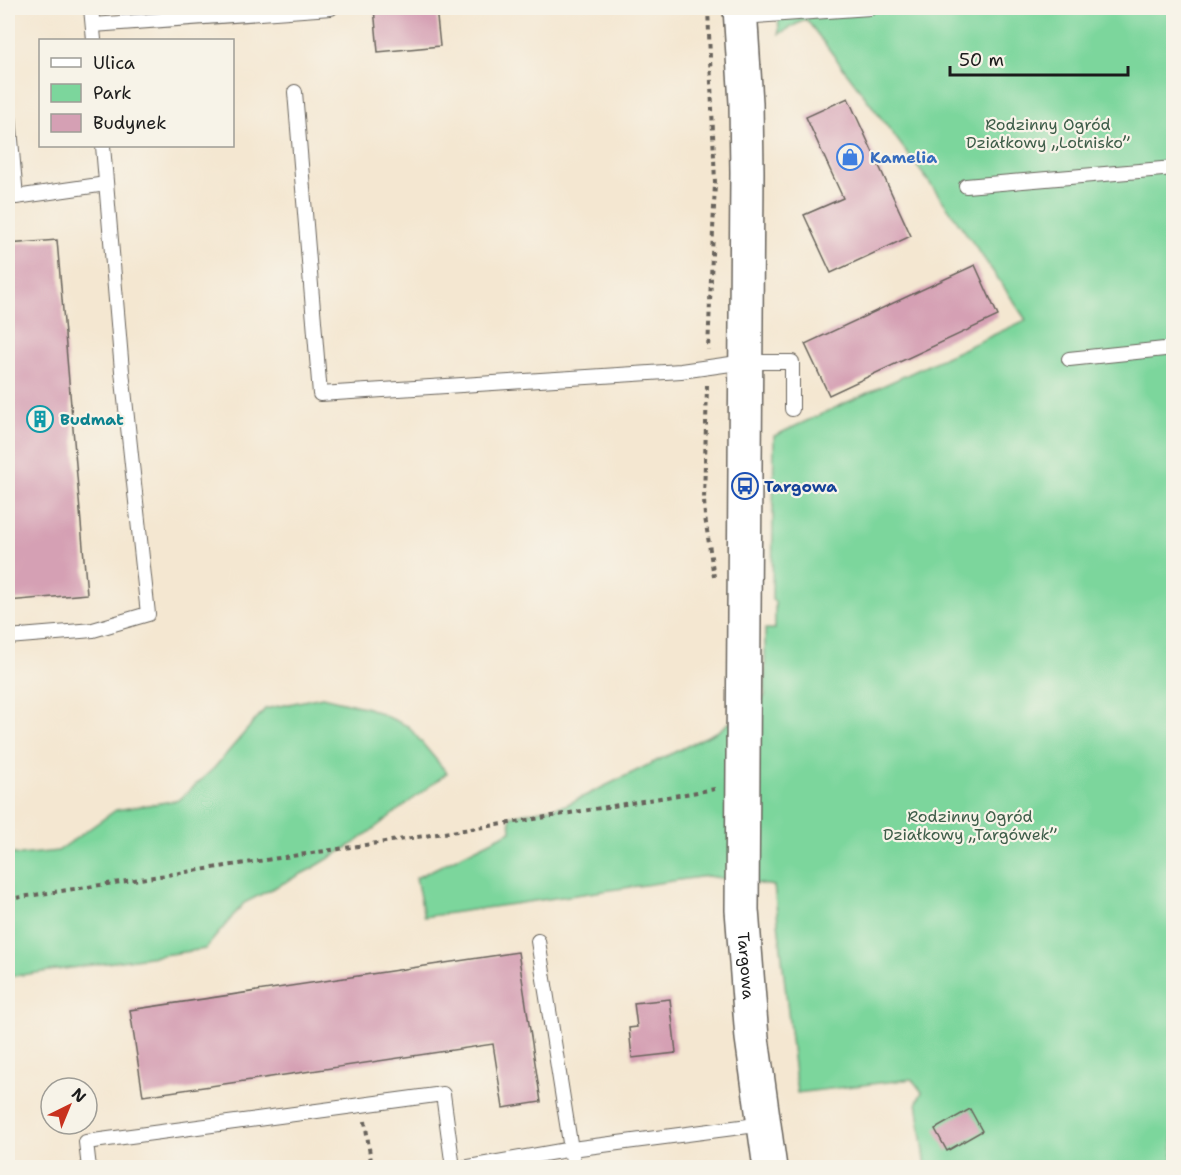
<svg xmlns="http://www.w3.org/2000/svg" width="1181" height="1175" font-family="'Shantell Sans',sans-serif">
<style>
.green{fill:#7cd69c;stroke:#4c795c;stroke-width:1.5}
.building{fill:#d5a0b4}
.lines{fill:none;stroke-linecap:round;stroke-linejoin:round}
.service-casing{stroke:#68635b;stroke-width:16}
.tertiary-casing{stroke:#68635b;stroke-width:36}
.path{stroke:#68635b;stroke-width:4;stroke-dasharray:4.5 4.5;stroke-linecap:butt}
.service{stroke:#fff;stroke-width:14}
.tertiary{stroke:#fff;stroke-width:33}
.labels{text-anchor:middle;stroke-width:4.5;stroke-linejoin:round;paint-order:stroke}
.park-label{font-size:16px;fill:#3e5d49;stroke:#f7f3e8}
.shop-label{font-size:16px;font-weight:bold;fill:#366cbe;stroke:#f7f3e8;text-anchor:start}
.culture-label{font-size:16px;font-weight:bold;fill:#0d838f;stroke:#f7f3e8;text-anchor:start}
.transit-label{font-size:16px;font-weight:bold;fill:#164399;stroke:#f7f3e8;text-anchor:start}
.street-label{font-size:16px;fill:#1c1c1c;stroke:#f7f3e8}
</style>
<rect width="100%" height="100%" fill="#f7f3e8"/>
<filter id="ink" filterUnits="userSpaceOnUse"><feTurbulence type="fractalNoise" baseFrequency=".0167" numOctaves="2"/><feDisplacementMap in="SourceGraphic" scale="12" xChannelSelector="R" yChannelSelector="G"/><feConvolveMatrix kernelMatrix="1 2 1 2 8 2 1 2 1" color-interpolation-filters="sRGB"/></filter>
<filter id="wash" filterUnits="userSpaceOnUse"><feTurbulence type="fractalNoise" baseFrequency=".008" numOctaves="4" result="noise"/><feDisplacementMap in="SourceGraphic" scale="24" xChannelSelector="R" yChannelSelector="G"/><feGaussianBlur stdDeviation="1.35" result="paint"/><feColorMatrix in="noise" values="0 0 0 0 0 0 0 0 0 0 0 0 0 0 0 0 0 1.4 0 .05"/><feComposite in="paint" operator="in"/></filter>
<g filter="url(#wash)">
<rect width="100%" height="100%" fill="#f4e7d1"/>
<g class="green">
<path d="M778,8H1173V1167H926L917,1102L922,1092L912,1079L797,1093L774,886L707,876L424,917L416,878L511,831L510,816L566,805L718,731L765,696V629H775V601L772,600L774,436L1026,320C957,216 881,118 806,19L779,34Z"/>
<polygon points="322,697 368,708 408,726 447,773 355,843 313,868 244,903 205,949 8,977 8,853 20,855 58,851 116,810 179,800 214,768 265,709"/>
</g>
<g id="blocks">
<g class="building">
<polygon points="374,8 436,8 440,46 378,52"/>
<polygon points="848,98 911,236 831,273 804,215 843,198 806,117"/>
<polygon points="57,240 87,594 8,601 8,244"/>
<polygon points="975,265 998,316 829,395 805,344"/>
<polygon points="518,952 541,1102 503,1108 493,1044 143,1096 130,1010"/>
<polygon points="670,999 676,1053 632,1058 629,1028 637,1027 634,1003"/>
<polygon points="970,1109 982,1131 947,1151 935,1129"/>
</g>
</g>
</g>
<g filter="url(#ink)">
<use href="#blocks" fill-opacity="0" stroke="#68635b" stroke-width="1.5"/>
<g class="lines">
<defs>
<g id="service">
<polyline points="91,8 94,40"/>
<polyline points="741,17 870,8"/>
<polyline points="93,25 331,8"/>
<polyline points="295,92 320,394 681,371 745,362 792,362 792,409"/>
<polyline points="8,105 16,197 106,184"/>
<polyline points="966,186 1174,168"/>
<polyline points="1069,359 1174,348"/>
<polyline points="8,637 93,630 148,614 122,371 103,146"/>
<polyline points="538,941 574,1168"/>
<polyline points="89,1168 86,1142 443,1094 453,1168"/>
<polyline points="463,1168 572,1149 764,1124"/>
</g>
<g id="tertiary">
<path id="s1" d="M740,8L746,103L747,172L742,910L752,1038L770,1168"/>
</g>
</defs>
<use href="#service" class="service-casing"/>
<use href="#tertiary" class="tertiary-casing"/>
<g class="path">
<polyline points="708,8 715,183 708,350"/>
<polyline points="707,385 704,500 705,517 714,577"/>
<polyline points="8,899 510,823 715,789"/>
<polyline points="365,1121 372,1168"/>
<polyline points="684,1168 690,1168"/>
</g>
<use href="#service" class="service"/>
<use href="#tertiary" class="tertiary"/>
</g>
</g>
<defs>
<symbol id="shop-ring" viewBox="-11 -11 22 22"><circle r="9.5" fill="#f7f3e8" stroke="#3f7fe0" stroke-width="1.5"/><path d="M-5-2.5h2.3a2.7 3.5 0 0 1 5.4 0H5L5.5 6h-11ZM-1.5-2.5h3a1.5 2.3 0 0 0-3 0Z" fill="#3f7fe0"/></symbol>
<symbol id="building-ring" viewBox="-11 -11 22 22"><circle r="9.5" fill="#f7f3e8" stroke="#0f9aa8" stroke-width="1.5"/><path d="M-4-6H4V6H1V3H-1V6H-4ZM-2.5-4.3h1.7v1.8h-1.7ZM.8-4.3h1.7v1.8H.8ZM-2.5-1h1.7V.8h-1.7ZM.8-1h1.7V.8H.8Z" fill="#0f9aa8"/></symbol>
<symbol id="bus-ring" viewBox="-11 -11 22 22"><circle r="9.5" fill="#f7f3e8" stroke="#1a4fb4" stroke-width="1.5"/><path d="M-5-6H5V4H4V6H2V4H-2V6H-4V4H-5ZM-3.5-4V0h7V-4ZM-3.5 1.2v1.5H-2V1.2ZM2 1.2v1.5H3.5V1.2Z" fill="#1a4fb4"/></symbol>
</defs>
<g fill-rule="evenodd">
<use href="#shop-ring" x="835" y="142" width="30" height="30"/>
<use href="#building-ring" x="25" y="404" width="30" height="30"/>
<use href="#bus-ring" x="730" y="471" width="30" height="30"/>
</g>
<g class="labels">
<g class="park-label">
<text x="1048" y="130">Rodzinny Ogród<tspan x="1048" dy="18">Działkowy „Lotnisko”</tspan></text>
<text x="970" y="822">Rodzinny Ogród<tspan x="970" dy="18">Działkowy „Targówek”</tspan></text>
</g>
<g class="shop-label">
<text x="870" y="163">Kamelia</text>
</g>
<g class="culture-label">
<text x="60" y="425">Budmat</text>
</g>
<g class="transit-label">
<text x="764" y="492">Targowa</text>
</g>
<g class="street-label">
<text dy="6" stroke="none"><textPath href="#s1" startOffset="958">Targowa</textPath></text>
</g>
</g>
<rect width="1181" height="1175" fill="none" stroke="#f7f3e8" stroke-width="30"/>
<rect x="39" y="39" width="195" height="108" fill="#f7f3e8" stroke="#9f9d96" stroke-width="1.5"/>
<rect x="51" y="58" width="30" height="9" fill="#ffffff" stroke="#9f9d96" stroke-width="1.5"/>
<text x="93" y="69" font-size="18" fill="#1c1c1c">Ulica</text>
<rect x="51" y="84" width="30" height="18" fill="#7cd69c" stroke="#9f9d96" stroke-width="1.5"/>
<text x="93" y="99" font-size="18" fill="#1c1c1c">Park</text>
<rect x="51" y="114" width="30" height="18" fill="#d5a0b4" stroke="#9f9d96" stroke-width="1.5"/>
<text x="93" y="129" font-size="18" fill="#1c1c1c">Budynek</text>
<g transform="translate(69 1106) rotate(43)"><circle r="28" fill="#f7f3e8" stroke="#9f9d96" stroke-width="1.5"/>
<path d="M0-4.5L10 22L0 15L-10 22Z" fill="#c8321e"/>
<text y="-9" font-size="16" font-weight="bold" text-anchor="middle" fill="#1c1c1c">N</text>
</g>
<path d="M950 66v9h178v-9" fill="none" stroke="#1c1c1c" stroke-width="3"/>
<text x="959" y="66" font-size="18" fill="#1c1c1c" stroke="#f7f3e8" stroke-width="4.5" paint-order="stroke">50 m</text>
</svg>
